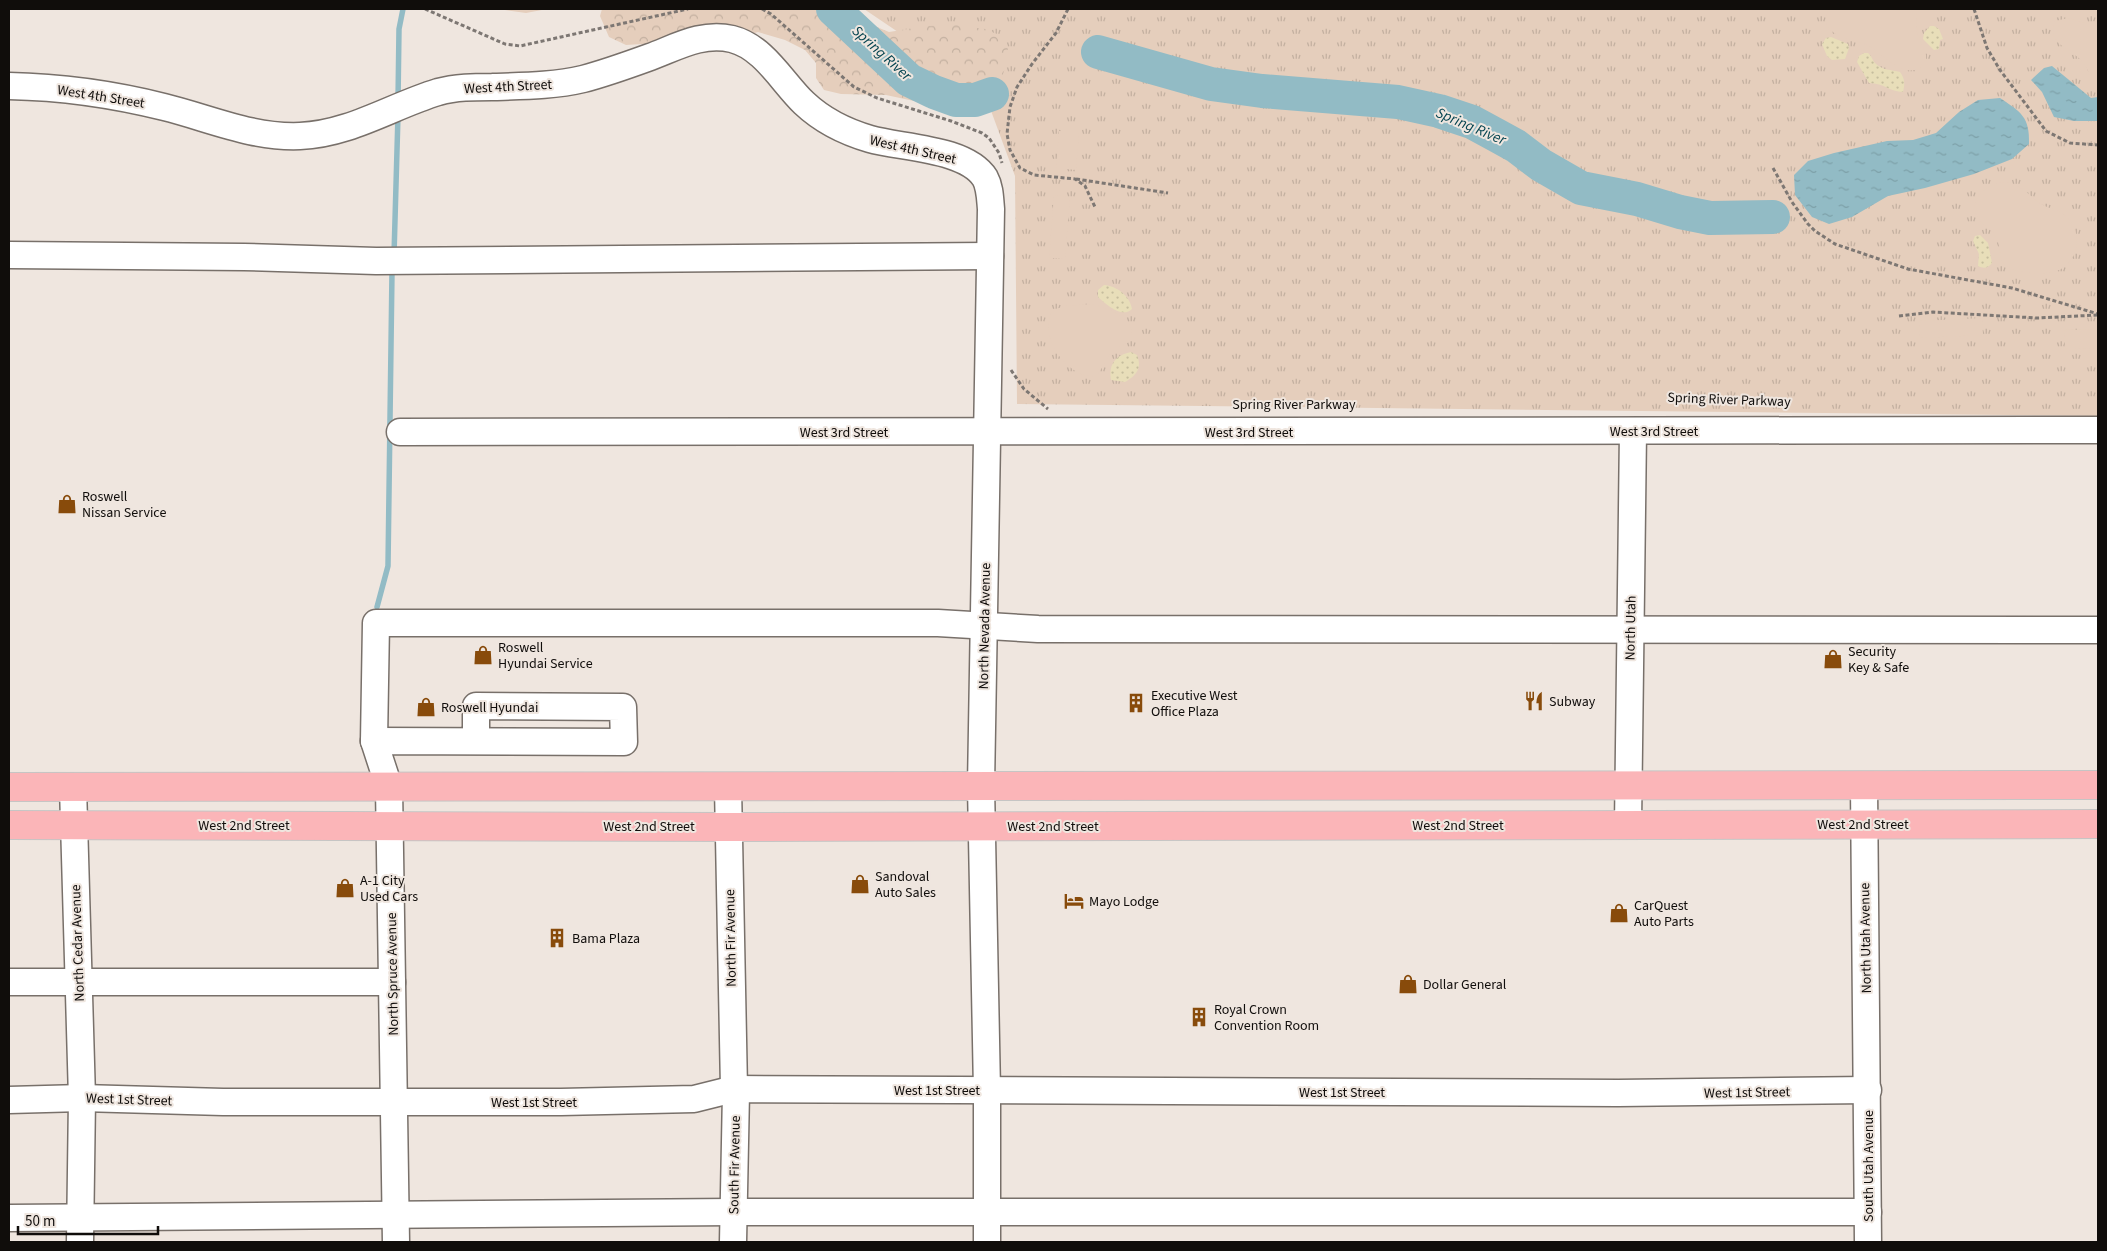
<svg xmlns="http://www.w3.org/2000/svg" width="2107" height="1251" font-family="'Source Sans 3',sans-serif">
<style>
.grass{fill:url(#grass-tufts)}
.forest{fill:url(#forest-crowns)}
.sand{fill:url(#sand-dots)}
.pitch{fill:#e5cebc}
.water{fill:url(#water-ripples)}
.lines{fill:none;stroke-linecap:round;stroke-linejoin:round}
.stream{stroke:#92bbc5;stroke-width:5.5}
.river{stroke:#92bbc5;stroke-width:34}
.minor-casing{stroke:#78706a;stroke-width:29}
.major-casing{stroke:#c6c5c4;stroke-width:30}
.path{stroke:#7d7773;stroke-width:3;stroke-dasharray:4 2.5;stroke-linecap:butt}
.minor{stroke:#fff;stroke-width:26}
.major{stroke:#fbb5b8;stroke-width:28}
.labels{text-anchor:middle;stroke-width:4;stroke-linejoin:round;paint-order:stroke}
.street-label{font-size:14px;fill:#100d0b;stroke:#efe6df}
.poi-label{font-size:14px;fill:#100d0b;stroke:#efe6df;text-anchor:start}
.water-label{font-size:15px;font-style:italic;fill:#054450;stroke:#efe6df}
</style>
<defs>
<pattern id="grass-tufts" width="24" height="20" patternUnits="userSpaceOnUse" patternTransform="scale(1.25)"><rect width="24" height="20" fill="#e5cebc"/><path d="M3 7l-1-3M5 7V3M7 7l1-3M15 17l-1-3M17 17v-4M19 17l1-3" fill="none" stroke="#c3b0a0"/></pattern>
<pattern id="forest-crowns" width="20" height="18" patternUnits="userSpaceOnUse" patternTransform="scale(1.25)"><rect width="20" height="18" fill="#e5cebc"/><path d="M2 6a3 3 0 1 1 6 0M12 15a3 3 0 1 1 6 0" fill="none" stroke="#c3b0a0"/></pattern>
<pattern id="sand-dots" width="8" height="8" patternUnits="userSpaceOnUse" patternTransform="scale(1.25)"><rect width="8" height="8" fill="#e8deb9"/><path d="M2 2h.1M6 6h.1" fill="none" stroke="#c6bd9e" stroke-width="1.8" stroke-linecap="round"/></pattern>
<pattern id="water-ripples" width="26" height="14" patternUnits="userSpaceOnUse" patternTransform="scale(1.25)"><rect width="26" height="14" fill="#92bbc5"/><path d="M2 4q2-2 4 0t4 0M15 11q2-2 4 0t4 0" fill="none" stroke="#7da0a8"/></pattern>
</defs>
<rect width="100%" height="100%" fill="#efe6df"/>
<polygon class="grass" points="864,9 2098,9 2098,416 1017,404 1015,176 990,108 898,32"/>
<g class="forest">
<polygon points="498,9 547,9 526,13"/>
<polygon points="602,9 846,9 872,25 889,32 927,26 956,25 985,29 999,35 1007,44 1009,57 1003,74 992,84 977,88 968,86 941,88 927,99 914,101 886,95 841,94 824,90 816,78 816,63 805,50 785,40 758,32 724,42 674,42 626,45 609,37 600,16"/>
</g>
<g class="sand">
<polygon points="1930,26 1934,26 1939,29 1943,39 1940,40 1939,49 1934,50 1923,39 1924,33"/>
<polygon points="1831,37 1848,44 1849,48 1845,59 1832,60 1827,56 1822,44 1826,38"/>
<path d="M1864,53H1868C1872,56 1872,60 1875,63C1881,70 1892,70 1900,72C1905,79 1905,84 1903,92C1890,92 1884,83 1869,83L1857,62L1859,56Z"/>
<path d="M1980,235L1988,243L1992,263C1988,268 1984,269 1978,266L1979,254L1973,241L1975,236Z"/>
<path d="M1104,285C1117,286 1130,296 1132,309C1122,319 1106,304 1098,297V290Z"/>
<path d="M1131,352L1137,355C1142,368 1137,375 1125,382L1111,380C1108,364 1116,355 1131,352Z"/>
</g>
<g class="pitch">
<path d="M1829,9H1911L1917,14L1916,30L1926,55V61C1908,87 1883,52 1867,45C1855,40 1835,38 1828,27C1824,22 1826,15 1829,9Z"/>
<path d="M2068,18L2085,23L2098,21V86L2095,84C2090,77 2087,66 2081,60C2069,48 2046,43 2055,21Z"/>
<polygon points="1059,131 1079,133 1076,170 1056,168"/>
<path d="M2002,182C2019,183 2026,192 2038,202C2047,209 2060,209 2068,218C2083,234 2078,261 2059,270C2048,276 2007,274 2002,261C1999,252 2000,243 1995,235C1990,228 1980,224 1977,216C1968,197 1987,186 2002,182Z"/>
<polygon points="1054,195 1070,197 1065,259 1049,258"/>
<path d="M1091,304C1101,305 1127,316 1130,326C1133,331 1131,336 1129,342L1116,349L1110,354L1097,376C1068,380 1036,335 1053,310L1065,306Z"/>
<polygon points="1982,318 1983,335 1920,338 1919,321"/>
<polygon points="2098,329 2098,348 2065,349 2064,330"/>
</g>
<g class="water">
<polygon points="2052,66 2091,98 2098,97 2098,121 2074,121 2054,117 2042,92 2031,80 2044,68"/>
<path d="M2000,98C2021,112 2030,117 2029,144L2012,159L1974,174L1925,188L1888,196L1852,217L1829,224L1812,217L1795,195L1794,175L1808,161L1834,153L1887,141L1913,140L1936,133L1959,112L1978,100Z"/>
</g>
<g class="lines">
<g class="stream">
<polyline points="398,101 399,29 403,9"/>
<polyline points="394,255 398,115"/>
<polyline points="377,607 388,566 392,272"/>
</g>
<g class="river">
<polyline points="833,9 909,80 934,92 956,100 975,100 992,94"/>
<polyline points="1098,52 1211,84 1262,91 1398,102 1439,111 1472,122 1496,135 1516,146 1541,165 1581,188 1637,199 1680,212 1710,218 1773,217"/>
</g>
<defs>
<g id="minor">
<path d="M9,86C62,87 112,94 164,107C209,118 252,138 300,136C350,134 392,106 438,92C456,87 474,87 492,87C522,86 554,86 583,79C606,73 628,65 650,57C677,47 702,32 732,39C764,47 782,82 804,103C822,120 846,132 870,139C901,148 966,148 985,178C990,187 990,198 991,209L981,786L987,1091V1242"/>
<polyline points="9,255 244,257 376,261 990,256"/>
<polyline points="400,432 2098,430"/>
<polyline points="374,741 376,623 938,623 1038,629 2098,630"/>
<polyline points="1864,786 1868,1242"/>
<polyline points="73,787 82,1098 80,1242"/>
<polyline points="728,787 734,1089 736,1092 733,1242"/>
<polyline points="1628,825 1633,431"/>
<polyline points="9,982 392,982"/>
<polyline points="9,1100 82,1098 223,1102 561,1102 694,1099 734,1089 1618,1093 1868,1090"/>
<polyline points="9,1218 733,1212 1868,1212"/>
<polyline points="396,1242 389,787 374,741 624,742 623,707 476,706 476,740"/>
</g>
<g id="major">
<polyline points="9,787 2098,785"/>
<polyline points="9,825 728,827 2098,824"/>
</g>
</defs>
<use href="#minor" class="minor-casing"/>
<use href="#major" class="major-casing"/>
<g class="path">
<polyline points="425,9 505,44 520,46 688,9"/>
<polyline points="762,9 771,14 854,87 877,98 951,121 982,133 989,138 999,153 1002,163"/>
<polyline points="1068,9 1056,33 1032,64 1017,87 1010,107 1007,134 1010,150 1020,168 1034,175 1075,179 1085,186 1095,207"/>
<polyline points="1974,9 1987,48 2000,70 2046,131 2070,143 2098,145"/>
<polyline points="1773,168 1792,202 1808,224 1815,231 1835,244 1908,269 2012,288 2098,314"/>
<polyline points="1076,179 1168,193"/>
<polyline points="1899,316 1933,312 2037,318 2098,315"/>
<polyline points="1011,370 1024,389 1048,409"/>
</g>
<use href="#minor" class="minor"/>
<use href="#major" class="major"/>
</g>
<defs>
<symbol id="shop-bare" viewBox="-9 -9 18 18"><path d="M-5-2.5h2.3a2.7 3.5 0 0 1 5.4 0H5L5.5 6h-11ZM-1.5-2.5h3a1.5 2.3 0 0 0-3 0Z" fill="#884b0b" stroke="#efe6df" stroke-width="2.5" paint-order="stroke"/></symbol>
<symbol id="restaurant-bare" viewBox="-9 -9 18 18"><path d="M-5-6h1v4h1v-4h1v4h1v-4h1v5L-1.5 .5V6h-2V.5L-5-1ZM5-6V6H3V1.5H1.5Q1.5-4 5-6Z" fill="#884b0b" stroke="#efe6df" stroke-width="2.5" paint-order="stroke"/></symbol>
<symbol id="building-bare" viewBox="-9 -9 18 18"><path d="M-4-6H4V6H1V3H-1V6H-4ZM-2.5-4.3h1.7v1.8h-1.7ZM.8-4.3h1.7v1.8H.8ZM-2.5-1h1.7V.8h-1.7ZM.8-1h1.7V.8H.8Z" fill="#884b0b" stroke="#efe6df" stroke-width="2.5" paint-order="stroke"/></symbol>
<symbol id="hotel-bare" viewBox="-9 -9 18 18"><path d="M-6-4.5h1.5V1H6V5H4.5V3h-9V5H-6ZM-4 0a1.8 1.8 0 1 1 3.6 0ZM.5 0V-2.5h3Q6-2.5 6 0Z" fill="#884b0b" stroke="#efe6df" stroke-width="2.5" paint-order="stroke"/></symbol>
</defs>
<g fill-rule="evenodd">
<use href="#shop-bare" x="53" y="490" width="28" height="28"/>
<use href="#shop-bare" x="469" y="641" width="28" height="28"/>
<use href="#shop-bare" x="1819" y="645" width="28" height="28"/>
<use href="#restaurant-bare" x="1520" y="687" width="28" height="28"/>
<use href="#building-bare" x="1122" y="689" width="28" height="28"/>
<use href="#shop-bare" x="412" y="693" width="28" height="28"/>
<use href="#shop-bare" x="846" y="870" width="28" height="28"/>
<use href="#shop-bare" x="331" y="874" width="28" height="28"/>
<use href="#hotel-bare" x="1060" y="887" width="28" height="28"/>
<use href="#shop-bare" x="1605" y="899" width="28" height="28"/>
<use href="#building-bare" x="543" y="924" width="28" height="28"/>
<use href="#shop-bare" x="1394" y="970" width="28" height="28"/>
<use href="#building-bare" x="1185" y="1003" width="28" height="28"/>
</g>
<g class="labels">
<g class="street-label">
<text transform="translate(508 86) rotate(-3)" y="5">West 4th Street</text>
<text transform="translate(101 96) rotate(9)" y="5">West 4th Street</text>
<text transform="translate(913 149) rotate(13)" y="5">West 4th Street</text>
<text transform="translate(1729 399) rotate(2)" y="5">Spring River Parkway</text>
<text x="1294" y="409">Spring River Parkway</text>
<text x="1654" y="436">West 3rd Street</text>
<text x="844" y="437">West 3rd Street</text>
<text x="1249" y="437">West 3rd Street</text>
<text transform="translate(984 626) rotate(-89)" y="5">North Nevada Avenue</text>
<text transform="translate(1630 628) rotate(-89)" y="5">North Utah</text>
<text x="1863" y="829">West 2nd Street</text>
<text x="244" y="830">West 2nd Street</text>
<text x="1458" y="830">West 2nd Street</text>
<text x="649" y="831">West 2nd Street</text>
<text x="1053" y="831">West 2nd Street</text>
<text transform="translate(730 938) rotate(-91)" y="5">North Fir Avenue</text>
<text transform="translate(1865 938) rotate(-91)" y="5">North Utah Avenue</text>
<text transform="translate(77 943) rotate(-92)" y="5">North Cedar Avenue</text>
<text transform="translate(392 974) rotate(-91)" y="5">North Spruce Avenue</text>
<text x="937" y="1095">West 1st Street</text>
<text x="1342" y="1097">West 1st Street</text>
<text transform="translate(1747 1092) rotate(-1)" y="5">West 1st Street</text>
<text transform="translate(129 1099) rotate(2)" y="5">West 1st Street</text>
<text x="534" y="1107">West 1st Street</text>
<text transform="translate(734 1165) rotate(-89)" y="5">South Fir Avenue</text>
<text transform="translate(1868 1166) rotate(-90)" y="5">South Utah Avenue</text>
</g>
<g class="poi-label">
<text x="82" y="501">Roswell<tspan x="82" dy="16">Nissan Service</tspan></text>
<text x="498" y="652">Roswell<tspan x="498" dy="16">Hyundai Service</tspan></text>
<text x="1848" y="656">Security<tspan x="1848" dy="16">Key &amp; Safe</tspan></text>
<text x="1151" y="700">Executive West<tspan x="1151" dy="16">Office Plaza</tspan></text>
<text x="1549" y="706">Subway</text>
<text x="441" y="712">Roswell Hyundai</text>
<text x="875" y="881">Sandoval<tspan x="875" dy="16">Auto Sales</tspan></text>
<text x="360" y="885">A-1 City<tspan x="360" dy="16">Used Cars</tspan></text>
<text x="1089" y="906">Mayo Lodge</text>
<text x="1634" y="910">CarQuest<tspan x="1634" dy="16">Auto Parts</tspan></text>
<text x="572" y="943">Bama Plaza</text>
<text x="1423" y="989">Dollar General</text>
<text x="1214" y="1014">Royal Crown<tspan x="1214" dy="16">Convention Room</tspan></text>
</g>
<g class="water-label">
<text transform="translate(882 53) rotate(42)" y="5">Spring River</text>
<text transform="translate(1471 126) rotate(23)" y="5">Spring River</text>
</g>
</g>
<rect width="2107" height="1251" fill="none" stroke="#100d0b" stroke-width="20"/>
<path d="M18 1226v8h140v-8" fill="none" stroke="#100d0b" stroke-width="2.5"/>
<text x="25" y="1226" font-size="15" fill="#100d0b" stroke="#efe6df" stroke-width="4" paint-order="stroke">50 m</text>
</svg>
